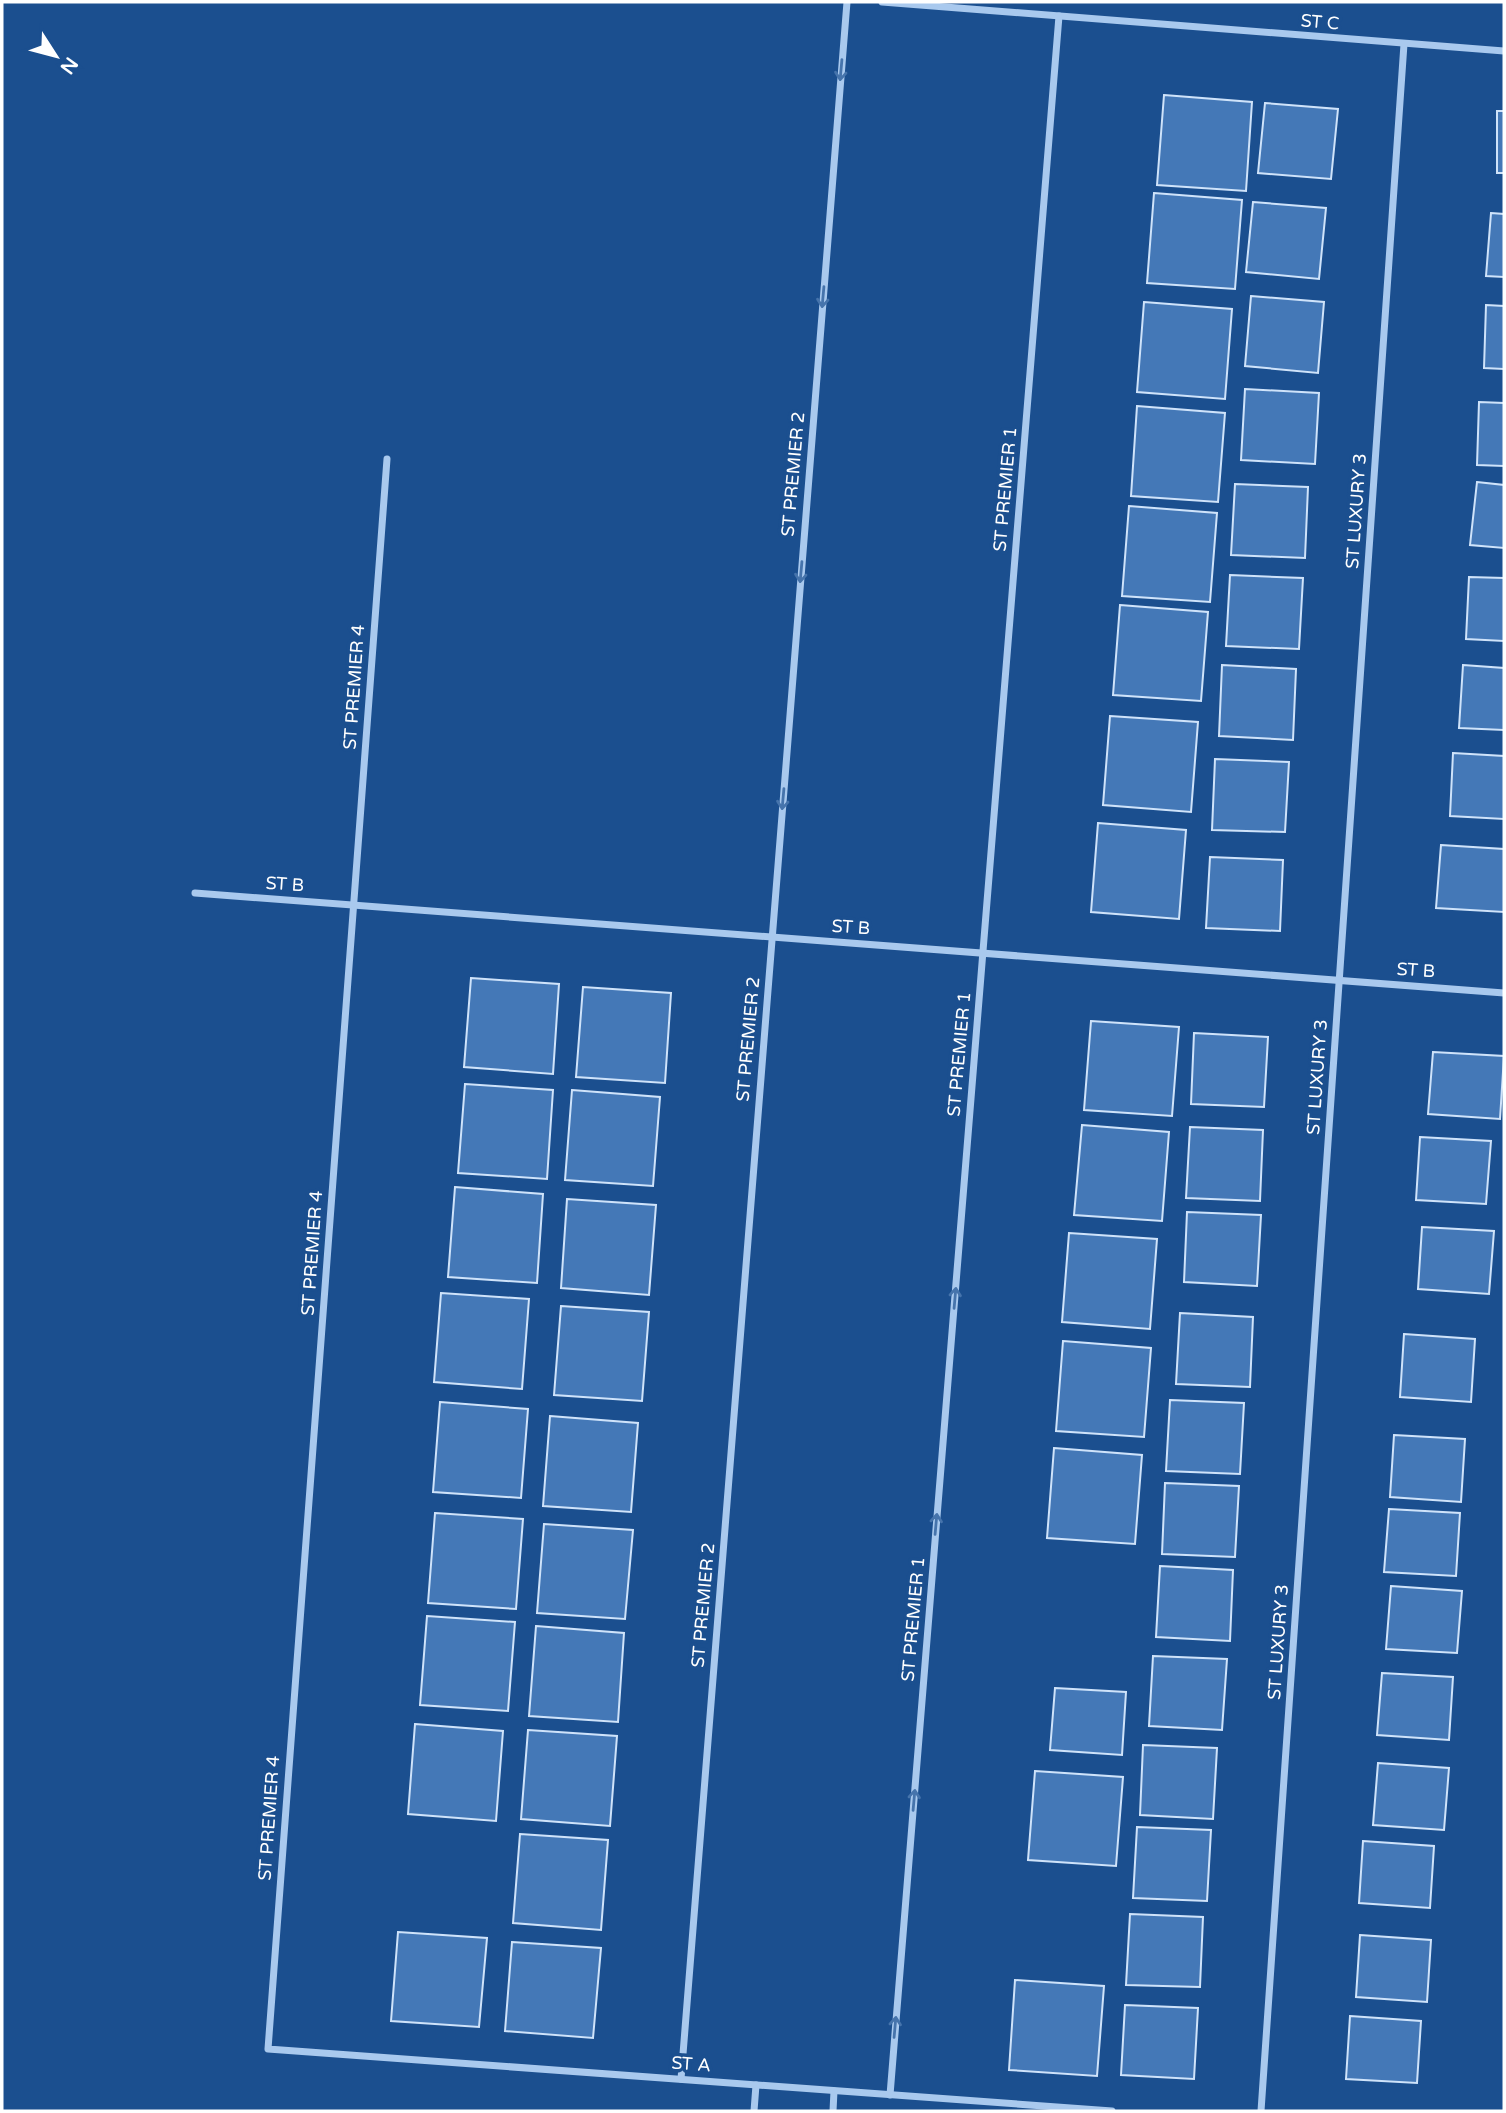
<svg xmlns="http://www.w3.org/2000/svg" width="1506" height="2113" font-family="'Varela Round',sans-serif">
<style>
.building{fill:#4478b7;stroke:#cfe3fa;stroke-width:2}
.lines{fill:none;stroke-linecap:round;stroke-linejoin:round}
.minor{stroke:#a9c9ee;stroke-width:7}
.oneway{stroke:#4674ac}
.labels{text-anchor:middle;stroke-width:7;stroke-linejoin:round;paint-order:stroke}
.street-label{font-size:18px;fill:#fff;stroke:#1b4f8f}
</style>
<rect width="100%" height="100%" fill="#1b4f8f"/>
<g class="building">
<polygon points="1164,95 1252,102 1246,191 1157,185"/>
<polygon points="1265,103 1338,109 1331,179 1258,173"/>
<rect x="1497" y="111" width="7" height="62"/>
<polygon points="1154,193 1242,200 1235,289 1147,283"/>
<polygon points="1253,202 1326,208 1319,279 1246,272"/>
<polygon points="1491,213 1504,214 1504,277 1486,276"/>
<polygon points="1251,296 1324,302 1318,373 1245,366"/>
<polygon points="1144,302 1232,309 1225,399 1137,392"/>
<polygon points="1486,305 1504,306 1504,369 1484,368"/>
<polygon points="1245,389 1319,393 1315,464 1241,460"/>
<polygon points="1479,402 1504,403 1504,466 1477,465"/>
<polygon points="1137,406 1225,413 1218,502 1131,496"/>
<polygon points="1477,482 1504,485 1504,548 1470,545"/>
<polygon points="1235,484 1308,487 1305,558 1231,555"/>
<polygon points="1129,506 1217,513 1210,602 1122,596"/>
<polygon points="1230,575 1303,578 1299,649 1226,646"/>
<polygon points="1469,577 1504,578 1504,641 1466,639"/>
<polygon points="1120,605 1208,612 1201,701 1113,695"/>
<polygon points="1222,665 1296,669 1293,740 1219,736"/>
<polygon points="1463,665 1504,668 1504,730 1459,728"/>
<polygon points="1110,716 1198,722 1191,812 1103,805"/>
<polygon points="1453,753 1504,756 1504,819 1450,816"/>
<polygon points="1215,759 1289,762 1285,832 1212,830"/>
<polygon points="1098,823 1186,830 1179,919 1091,912"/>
<polygon points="1441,845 1504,849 1504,912 1436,908"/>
<polygon points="1210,857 1283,860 1280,931 1206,928"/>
<polygon points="471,978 559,984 553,1074 464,1067"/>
<polygon points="583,987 671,993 665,1083 576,1077"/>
<polygon points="1091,1021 1179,1027 1172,1116 1084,1110"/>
<polygon points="1194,1033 1268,1037 1264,1107 1191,1104"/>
<polygon points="1433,1052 1504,1056 1500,1119 1428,1114"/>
<polygon points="465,1084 553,1090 547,1179 458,1173"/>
<polygon points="572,1090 660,1097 653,1186 565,1180"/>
<polygon points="1082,1125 1169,1132 1162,1221 1074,1215"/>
<polygon points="1190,1127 1263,1130 1260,1201 1186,1198"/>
<polygon points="1420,1137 1491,1141 1486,1204 1416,1200"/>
<polygon points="455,1187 543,1194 537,1283 448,1277"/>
<polygon points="567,1199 656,1205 649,1295 561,1288"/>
<polygon points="1187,1212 1261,1215 1257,1286 1184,1282"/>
<polygon points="1422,1227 1494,1231 1489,1294 1418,1289"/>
<polygon points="1069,1233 1157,1239 1150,1329 1062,1322"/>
<polygon points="441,1293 529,1299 522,1389 434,1382"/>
<polygon points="561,1306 649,1312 642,1401 554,1395"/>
<polygon points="1180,1313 1253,1317 1250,1387 1176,1384"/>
<polygon points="1404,1334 1475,1339 1471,1402 1400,1397"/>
<polygon points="1063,1341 1151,1348 1144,1437 1056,1431"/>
<polygon points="1170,1400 1244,1403 1240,1474 1166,1471"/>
<polygon points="440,1402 528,1409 521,1498 433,1492"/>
<polygon points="550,1416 638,1423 631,1512 543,1506"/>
<polygon points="1394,1435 1465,1439 1461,1502 1390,1497"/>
<polygon points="1054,1448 1142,1455 1135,1544 1047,1538"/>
<polygon points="1165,1483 1239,1486 1235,1557 1162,1554"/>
<polygon points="1389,1509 1460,1513 1456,1576 1384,1572"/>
<polygon points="435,1513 523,1519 516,1609 428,1603"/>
<polygon points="544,1524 633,1530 625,1619 537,1613"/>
<polygon points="1160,1566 1233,1570 1230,1641 1156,1637"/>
<polygon points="1391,1586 1462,1591 1457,1653 1386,1649"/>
<polygon points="427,1616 515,1622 508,1711 420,1705"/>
<polygon points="536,1626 624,1633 618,1722 529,1716"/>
<polygon points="1153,1656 1227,1659 1222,1730 1149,1726"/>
<polygon points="1382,1673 1453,1677 1449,1740 1377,1735"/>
<polygon points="1055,1688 1126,1692 1122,1755 1050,1750"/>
<polygon points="415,1724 503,1731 496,1821 408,1814"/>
<polygon points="528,1730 617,1736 610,1826 521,1819"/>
<polygon points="1143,1745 1217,1748 1213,1819 1140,1815"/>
<polygon points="1378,1763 1449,1768 1444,1830 1373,1825"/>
<polygon points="1035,1771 1123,1777 1116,1866 1028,1860"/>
<polygon points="1137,1827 1211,1830 1207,1901 1133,1898"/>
<polygon points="520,1834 608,1840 601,1930 513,1923"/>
<polygon points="1363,1841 1434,1846 1430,1908 1359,1903"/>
<polygon points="1130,1914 1203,1917 1200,1987 1126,1985"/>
<polygon points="398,1932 487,1938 479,2027 391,2021"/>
<polygon points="1360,1935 1431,1940 1427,2002 1356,1997"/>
<polygon points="512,1942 601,1948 593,2038 505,2031"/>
<polygon points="1015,1980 1104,1986 1097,2076 1009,2070"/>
<polygon points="1125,2005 1198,2008 1194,2079 1121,2075"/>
<polygon points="1350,2016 1421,2021 1417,2083 1346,2079"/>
</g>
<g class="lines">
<g class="minor">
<polyline points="882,2 1504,51"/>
<polyline points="387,459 268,2049 1112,2111"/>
<polyline points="195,893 1504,993"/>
<polyline points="681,2079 847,2"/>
<polyline points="890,2095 1059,16"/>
<polyline points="754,2111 756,2085"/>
<polyline points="833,2111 834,2091"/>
<polyline points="1261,2111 1404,44"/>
</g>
</g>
<defs><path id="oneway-shaft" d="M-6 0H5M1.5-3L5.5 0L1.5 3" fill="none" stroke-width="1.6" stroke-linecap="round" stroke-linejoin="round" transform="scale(1.75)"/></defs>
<g class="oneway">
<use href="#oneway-shaft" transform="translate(841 70) rotate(95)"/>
<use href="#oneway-shaft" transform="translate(823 297) rotate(95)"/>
<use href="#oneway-shaft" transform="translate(801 572) rotate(95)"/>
<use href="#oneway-shaft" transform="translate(783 799) rotate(95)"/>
<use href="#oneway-shaft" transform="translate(955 1298) rotate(-85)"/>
<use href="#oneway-shaft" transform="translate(936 1524) rotate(-85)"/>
<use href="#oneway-shaft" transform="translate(914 1800) rotate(-85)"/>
<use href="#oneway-shaft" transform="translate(895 2027) rotate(-85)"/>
</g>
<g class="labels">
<g class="street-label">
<text transform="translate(1320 22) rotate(5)" y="6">ST C</text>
<text transform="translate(793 474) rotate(-85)" y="6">ST PREMIER 2</text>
<text transform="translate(1005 489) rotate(-85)" y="6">ST PREMIER 1</text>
<text transform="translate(1356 511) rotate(-86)" y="6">ST LUXURY 3</text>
<text transform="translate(354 687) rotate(-86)" y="6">ST PREMIER 4</text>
<text transform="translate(285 884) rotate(4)" y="6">ST B</text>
<text transform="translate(851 927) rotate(4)" y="6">ST B</text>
<text transform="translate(1416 970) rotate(4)" y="6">ST B</text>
<text transform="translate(748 1039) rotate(-85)" y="6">ST PREMIER 2</text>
<text transform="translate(959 1054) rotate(-85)" y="6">ST PREMIER 1</text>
<text transform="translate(1317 1077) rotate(-86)" y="6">ST LUXURY 3</text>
<text transform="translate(312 1253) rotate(-86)" y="6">ST PREMIER 4</text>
<text transform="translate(703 1605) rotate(-85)" y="6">ST PREMIER 2</text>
<text transform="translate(913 1619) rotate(-85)" y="6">ST PREMIER 1</text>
<text transform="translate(1278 1642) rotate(-86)" y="6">ST LUXURY 3</text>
<text transform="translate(269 1818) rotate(-86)" y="6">ST PREMIER 4</text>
<text transform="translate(691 2064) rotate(4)" y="6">ST A</text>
</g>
</g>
<rect width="1506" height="2113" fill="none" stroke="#ffffff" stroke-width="7"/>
<g transform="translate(56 56) rotate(126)" stroke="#1b4f8f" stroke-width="5" paint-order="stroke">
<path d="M0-5L12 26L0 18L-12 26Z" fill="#ffffff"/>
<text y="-10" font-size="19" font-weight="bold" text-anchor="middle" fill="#ffffff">N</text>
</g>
</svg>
